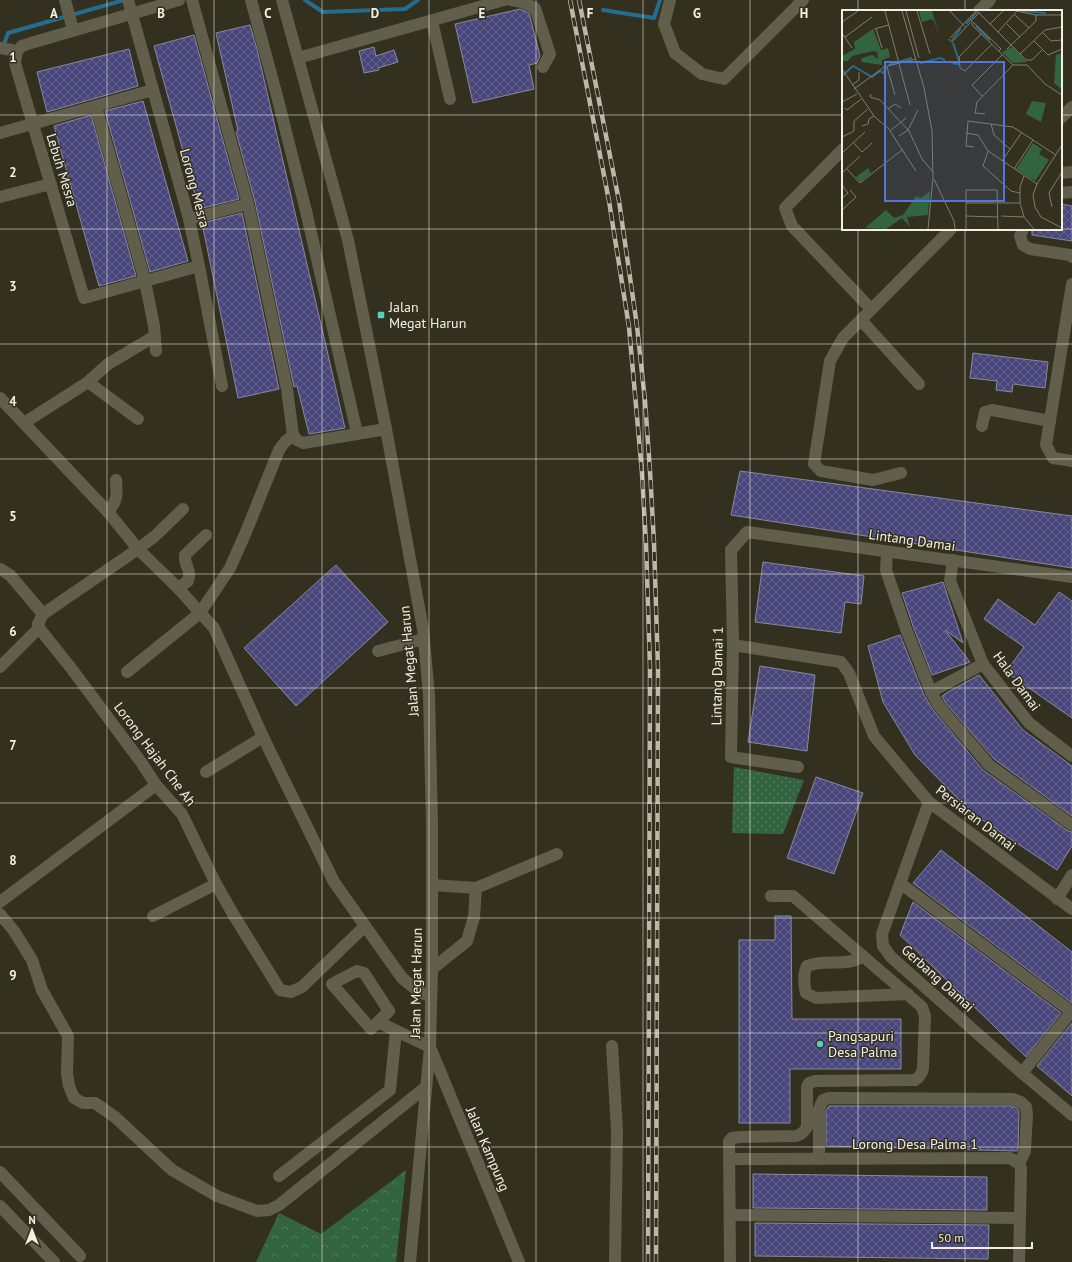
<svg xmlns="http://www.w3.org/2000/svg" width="1072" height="1262" font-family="'PT Sans',sans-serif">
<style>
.grass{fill:url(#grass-dots)}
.forest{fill:url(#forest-crowns)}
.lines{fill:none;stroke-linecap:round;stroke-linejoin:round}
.stream{stroke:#256d8e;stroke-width:4}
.building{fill:url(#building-cross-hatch);stroke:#88899c}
.minor{stroke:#615e4c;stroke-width:12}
.rail-casing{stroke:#bab8ab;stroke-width:4.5}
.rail{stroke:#34301f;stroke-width:3;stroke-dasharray:9;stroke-linecap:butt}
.grid{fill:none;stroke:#f2f0e5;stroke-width:1;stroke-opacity:0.55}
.poi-dot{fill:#58cec1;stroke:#34301f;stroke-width:1.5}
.labels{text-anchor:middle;stroke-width:3;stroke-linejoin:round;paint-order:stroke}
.street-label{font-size:14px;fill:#f2f0e5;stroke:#34301f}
.poi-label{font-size:14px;fill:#f2f0e5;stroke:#34301f;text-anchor:start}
.inset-river{fill:none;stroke:#256d8e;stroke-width:2}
.inset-road{fill:none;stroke:#807d6e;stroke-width:1}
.view{fill:#5276db;fill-opacity:0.15;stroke:#5276db;stroke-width:2}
.inset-edge{fill:none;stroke:#f2f0e5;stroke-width:2}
.grid-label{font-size:13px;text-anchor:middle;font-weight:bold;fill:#f2f0e5;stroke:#34301f;stroke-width:3;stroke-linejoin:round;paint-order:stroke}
</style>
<defs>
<pattern id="grass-dots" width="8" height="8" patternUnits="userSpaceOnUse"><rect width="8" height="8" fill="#336442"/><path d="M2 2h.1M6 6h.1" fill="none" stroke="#517a5d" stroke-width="1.8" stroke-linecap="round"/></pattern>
<pattern id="forest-crowns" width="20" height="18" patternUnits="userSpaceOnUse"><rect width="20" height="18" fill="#336442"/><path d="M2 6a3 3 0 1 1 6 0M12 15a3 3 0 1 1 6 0" fill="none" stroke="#517a5d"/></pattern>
<pattern id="building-cross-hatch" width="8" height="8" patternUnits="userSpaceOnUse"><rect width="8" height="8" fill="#48467b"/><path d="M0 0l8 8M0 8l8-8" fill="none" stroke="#63618e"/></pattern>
</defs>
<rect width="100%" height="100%" fill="#34301f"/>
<polygon class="grass" points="734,767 804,780 783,834 732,833"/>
<polygon class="forest" points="406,1170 396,1262 256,1262 279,1213 321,1234"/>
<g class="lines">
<g class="stream">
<polyline points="305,0 323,12 405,9 418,0"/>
<polyline points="603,10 654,18 660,0"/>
<polyline points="3,47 8,33 124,0"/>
</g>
</g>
<g class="building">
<polygon points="520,9 529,13 540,56 537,63 529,65 534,89 473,103 455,24"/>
<polygon points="250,25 257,49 345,428 309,434 297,386 294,387 255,202 236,132 238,131 216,33"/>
<polygon points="194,35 239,199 199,209 154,46"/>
<polygon points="374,47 376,56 394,50 398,62 378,68 379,70 364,73 359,51"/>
<polygon points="129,49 138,86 47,112 37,72"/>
<polygon points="143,101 188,261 150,272 105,111"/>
<polygon points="91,115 136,276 99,286 54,126"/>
<polygon points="1061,204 1072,206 1072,241 1032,235 1032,229 1061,229"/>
<polygon points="242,213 279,389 238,398 202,223"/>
<polygon points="973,353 1048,362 1045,388 1013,384 1012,392 996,390 997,381 970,378"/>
<polygon points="740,471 1072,516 1072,568 731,515"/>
<polygon points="763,562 864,576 861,604 845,602 841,633 755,622"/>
<polygon points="336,565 388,622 296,706 244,648"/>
<polygon points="943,582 963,643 945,630 970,662 932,675 913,626 902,593"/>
<polygon points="1059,592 1072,601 1072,718 1006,672 1024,647 984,619 998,599 1035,625"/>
<polygon points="900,635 924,695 933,710 983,770 1068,831 1072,832 1072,846 1057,870 972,813 915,755 883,702 868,646"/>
<polygon points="760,666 815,675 807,751 748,742"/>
<polygon points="979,675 1023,730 1072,766 1072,816 994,759 945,702 942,696 948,692"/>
<polygon points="816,777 863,793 834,874 787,858"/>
<polygon points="941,850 1072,952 1072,1003 913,883"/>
<polygon points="913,902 1061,1013 1026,1057 900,935"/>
<polygon points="775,916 791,916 792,1019 901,1019 901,1069 790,1069 790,1123 739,1123 739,940 775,940"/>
<polygon points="1072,1023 1072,1096 1037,1066"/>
<polygon points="829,1106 1012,1106 1017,1108 1019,1111 1019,1114 1018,1149 1017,1151 826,1146 826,1111"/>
<polygon points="753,1174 987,1177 987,1210 753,1208"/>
<polygon points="755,1223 989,1225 988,1259 755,1256"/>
</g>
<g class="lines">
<g class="minor">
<polyline points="65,0 73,30"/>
<polyline points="128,0 189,219 199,266 222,386"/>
<polyline points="192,0 248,204 287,389 293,435 297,440 303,443 386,429"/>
<polyline points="251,0 277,96 306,211 357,433"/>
<polyline points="282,0 348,240 386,429 423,629 429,695 432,824 432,969 430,1047 410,1262"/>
<polyline points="511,0 522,2 535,8 550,54 543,67"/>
<polyline points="670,0 664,24 675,53 702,74 724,79 803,0"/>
<polyline points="979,11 990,0"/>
<polyline points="432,21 450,99"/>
<polyline points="0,48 17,51"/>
<polyline points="17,51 15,63 84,298 199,266"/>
<polyline points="17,51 22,46 31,43 179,0"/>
<polyline points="298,58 504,0"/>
<polyline points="96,107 145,281 154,326 156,351"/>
<polyline points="1061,118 1072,107"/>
<polyline points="0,133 153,90"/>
<polyline points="843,149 785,208 792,226 871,309"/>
<polyline points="1061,173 1072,172"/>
<polyline points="1061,193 1072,192"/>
<polyline points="0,197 51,184"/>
<polyline points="189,219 248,204"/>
<polyline points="1023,229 1020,236 1023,245 1030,249 1070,255 1072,257"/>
<polyline points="1072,284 1046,445 1053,458 1072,461"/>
<polyline points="861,320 919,384"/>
<polyline points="88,382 108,364 155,336"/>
<polyline points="0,398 108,512 138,549 178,588 214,628 263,737 334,882 402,978 418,991 431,997"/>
<polyline points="24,423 88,382 138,419"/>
<polyline points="982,426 985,412 992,410 1050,421"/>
<polyline points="901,473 873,480 821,471 814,464 830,361 843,338 951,229"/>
<path d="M108,512C118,500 117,495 116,480"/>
<polyline points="887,552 886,570 906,629 931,692 939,706 989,765 1072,825"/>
<polyline points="953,560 950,581 983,664 1029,723 1072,756"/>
<polyline points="0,569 10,575 43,614"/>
<path d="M178,588L188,581C192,568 184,567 185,555L206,535"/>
<polyline points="39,628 71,668 141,762 156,785 182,814 216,884 233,914 280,990 291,992 302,987 365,926"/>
<polyline points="39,628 38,624 43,614 138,549 155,536 183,509"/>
<polyline points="733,645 841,662 849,673 874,736 929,802 1072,909"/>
<polyline points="378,651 424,639"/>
<polyline points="0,667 39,628"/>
<polyline points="127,672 200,613 230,568 246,532 279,450 285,442 293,435"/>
<polyline points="931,692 983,664"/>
<polyline points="798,767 731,757 733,645 731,550 747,532 1072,577"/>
<polyline points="206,772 263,737"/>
<polyline points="929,802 882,934 883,946 891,957 1022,1073 1072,1115"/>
<polyline points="900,883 1072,1012"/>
<polyline points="432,885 476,888"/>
<polyline points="1057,899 1072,875"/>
<polyline points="0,902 156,785"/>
<polyline points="0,914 14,931 32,960 42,990 68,1036 67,1073 69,1086 74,1098 83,1103 95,1103 115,1117 172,1170 217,1196 257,1211 269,1210 279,1205 426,1087"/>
<polyline points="153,916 216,884"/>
<path d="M863,956C846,968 826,958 807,966C803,974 804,986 806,993L816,998L908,994"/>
<polyline points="432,969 467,941 474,917 476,888 557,854"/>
<polygon points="357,971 364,973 389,1011 371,1029 332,984"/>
<polyline points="378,1022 430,1047 519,1262"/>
<polyline points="612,1046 617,1130 615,1262"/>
<polyline points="1022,1073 1072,1011"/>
<polyline points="730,1159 1010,1158 1019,1164 1021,1169 1019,1262"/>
<polyline points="819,1159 819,1109 823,1100 829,1098 1013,1099 1021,1102 1026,1107 1027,1114 1025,1151 1019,1164"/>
<polyline points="0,1172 80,1256"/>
<polyline points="279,1176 390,1090 396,1031"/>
<polyline points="0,1206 54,1262"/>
<polyline points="730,1215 1019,1218"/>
<path d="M730,1262L729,1141L732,1138L740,1137L796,1136C801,1135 804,1132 807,1127V1087L809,1083L815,1081L915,1080C920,1077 922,1074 923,1068L925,1016L922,1007L793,896H771"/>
</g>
<defs>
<g id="rail">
<polyline points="570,0 609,201 629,327 642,473 646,544 650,668 648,1262"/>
<polyline points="579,0 619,201 637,326 645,401 650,471 654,543 658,669 656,1262"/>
</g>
</defs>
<use href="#rail" class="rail-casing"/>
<use href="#rail" class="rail"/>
</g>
<path class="grid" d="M107,0V1262M214,0V1262M322,0V1262M429,0V1262M536,0V1262M643,0V1262M750,0V1262M858,0V11M965,0V11M0,115H843M1061,115H1072M0,229H1072M858,229V1262M965,229V1262M0,344H1072M0,459H1072M0,574H1072M0,688H1072M0,803H1072M0,918H1072M0,1033H1072M0,1147H1072"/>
<g class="poi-dot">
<rect x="377" y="311" width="8" height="8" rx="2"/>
<circle cx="820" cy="1044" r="4"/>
</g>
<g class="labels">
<g class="street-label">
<text transform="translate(62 170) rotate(73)" y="5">Lebuh Mesra</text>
<text transform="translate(195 188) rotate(75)" y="5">Lorong Mesra</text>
<text transform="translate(912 540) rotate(8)" y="5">Lintang Damai</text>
<text transform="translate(409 661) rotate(-95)" y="5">Jalan Megat Harun</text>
<text transform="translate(717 676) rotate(-89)" y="5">Lintang Damai 1</text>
<text transform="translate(1017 681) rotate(54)" y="5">Hala Damai</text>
<text transform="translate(155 754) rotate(53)" y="5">Lorong Hajah Che Ah</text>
<text transform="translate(976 818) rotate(38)" y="5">Persiaran Damai</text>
<text transform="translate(938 978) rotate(42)" y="5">Gerbang Damai</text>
<text transform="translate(416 983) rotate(-89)" y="5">Jalan Megat Harun</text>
<text x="915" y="1149">Lorong Desa Palma 1</text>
<text transform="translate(488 1149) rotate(67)" y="5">Jalan Kampung</text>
</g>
<g class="poi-label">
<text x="389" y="312">Jalan<tspan x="389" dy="16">Megat Harun</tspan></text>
<text x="828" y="1041">Pangsapuri<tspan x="828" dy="16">Desa Palma</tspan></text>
</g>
</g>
<g transform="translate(842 10)">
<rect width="220" height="220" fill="#34301f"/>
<path d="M77,1H90L98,27L92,11L90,9L80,12ZM170,37L185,52L171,53L160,42ZM191,133L200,139L197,144L207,150L193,171L174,159ZM26,158L29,163L18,172L14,167Z" fill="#336442"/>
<path d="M31,19L39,40L46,38L48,47L40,50V55L19,52L20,48L30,45L36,49L35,42L31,41L10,46L6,51H0V46L13,39L12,32ZM88,181L86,205L65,207L68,217L60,208L44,219L23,218L44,200L52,208L61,205L74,186L79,188Z" fill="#336442"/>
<path d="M220,43V79H219L212,73L214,45ZM190,91L204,93L199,112L184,104Z" fill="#336442"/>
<path class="inset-river" d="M180,1L204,3M124,14L136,1M134,16L148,30M110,30L119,18M76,51L79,53L98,48L103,50M110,53L116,54L117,51L111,33M46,55L70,48M0,66L11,56L30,67L38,61L41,63L44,57"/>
<path class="inset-road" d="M43,1L68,95M60,1L82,78L90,121L91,168L86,219M64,1L77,48M75,1L88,44M108,1L124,18M174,1L194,5H220M138,2L129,11L131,16L171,55H185L203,74L220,85M137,3L184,50H190L201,39M173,5L187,18M0,12L16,1M131,12L159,39L157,41M148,14L161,1M165,14L178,27M32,19L47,15M34,19L40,38M156,22L175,1M200,22L209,31L220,30M0,23L10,38M139,24L117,47L118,58L123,61L150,34M3,27L30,7M108,28L134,1M106,29L110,32L128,13M192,31L206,45L220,39M165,39L194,11V5M178,44L203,20L220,17M45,57L53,85M0,59L32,106L48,120M10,75L17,70V62M12,79L42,57L74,49M29,84L28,87L38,90L67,121L80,149L91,162M140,86L130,75L160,45M0,92L15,84M3,98L5,100L19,89M46,99L53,94L59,98M143,104L133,103L135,92L171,55M64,108L48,121L74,161M149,114L152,125L168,139M20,116L26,114L27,109L32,106M124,123L136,125L146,141L195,174M57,126L66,120L76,100M0,127L12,121V111L26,99M12,133L20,142L30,133M220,135L195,174L191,185L193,197L199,207L220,218M132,137L124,136L126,111L171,117L214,145M146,141L141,156L169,181L178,183M0,143L23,122M160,151L180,122M5,159L18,173L61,139M172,159L191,130M0,163L18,146M182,166L178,177V193L182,207L192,219M92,169L112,211L113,219M0,175L6,183L0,188M124,193H154M156,193H178M210,197L207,183L220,162M0,200L14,187L8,180M124,206L156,207M159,206L182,207M124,219V180H155L156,219"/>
<path class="view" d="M43,52H162V191H43Z"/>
<rect width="220" height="220" class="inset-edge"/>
</g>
<g class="grid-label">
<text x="54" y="18">A</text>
<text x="161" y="18">B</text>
<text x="268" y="18">C</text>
<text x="375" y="18">D</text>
<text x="482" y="18">E</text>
<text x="590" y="18">F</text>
<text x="697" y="18">G</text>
<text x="804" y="18">H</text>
<text x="13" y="62">1</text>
<text x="13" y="177">2</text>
<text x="13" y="291">3</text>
<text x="13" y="406">4</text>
<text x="13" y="521">5</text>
<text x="13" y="636">6</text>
<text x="13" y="750">7</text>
<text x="13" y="865">8</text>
<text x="13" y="980">9</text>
</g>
<g transform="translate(32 1230)" stroke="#34301f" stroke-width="3" paint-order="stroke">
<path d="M0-3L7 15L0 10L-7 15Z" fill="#f2f0e5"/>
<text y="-6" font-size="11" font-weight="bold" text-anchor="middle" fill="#f2f0e5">N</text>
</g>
<path d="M932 1242v6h100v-6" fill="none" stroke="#f2f0e5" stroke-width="2"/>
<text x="938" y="1242" font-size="12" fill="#f2f0e5" stroke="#34301f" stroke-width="3" paint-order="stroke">50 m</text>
</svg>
